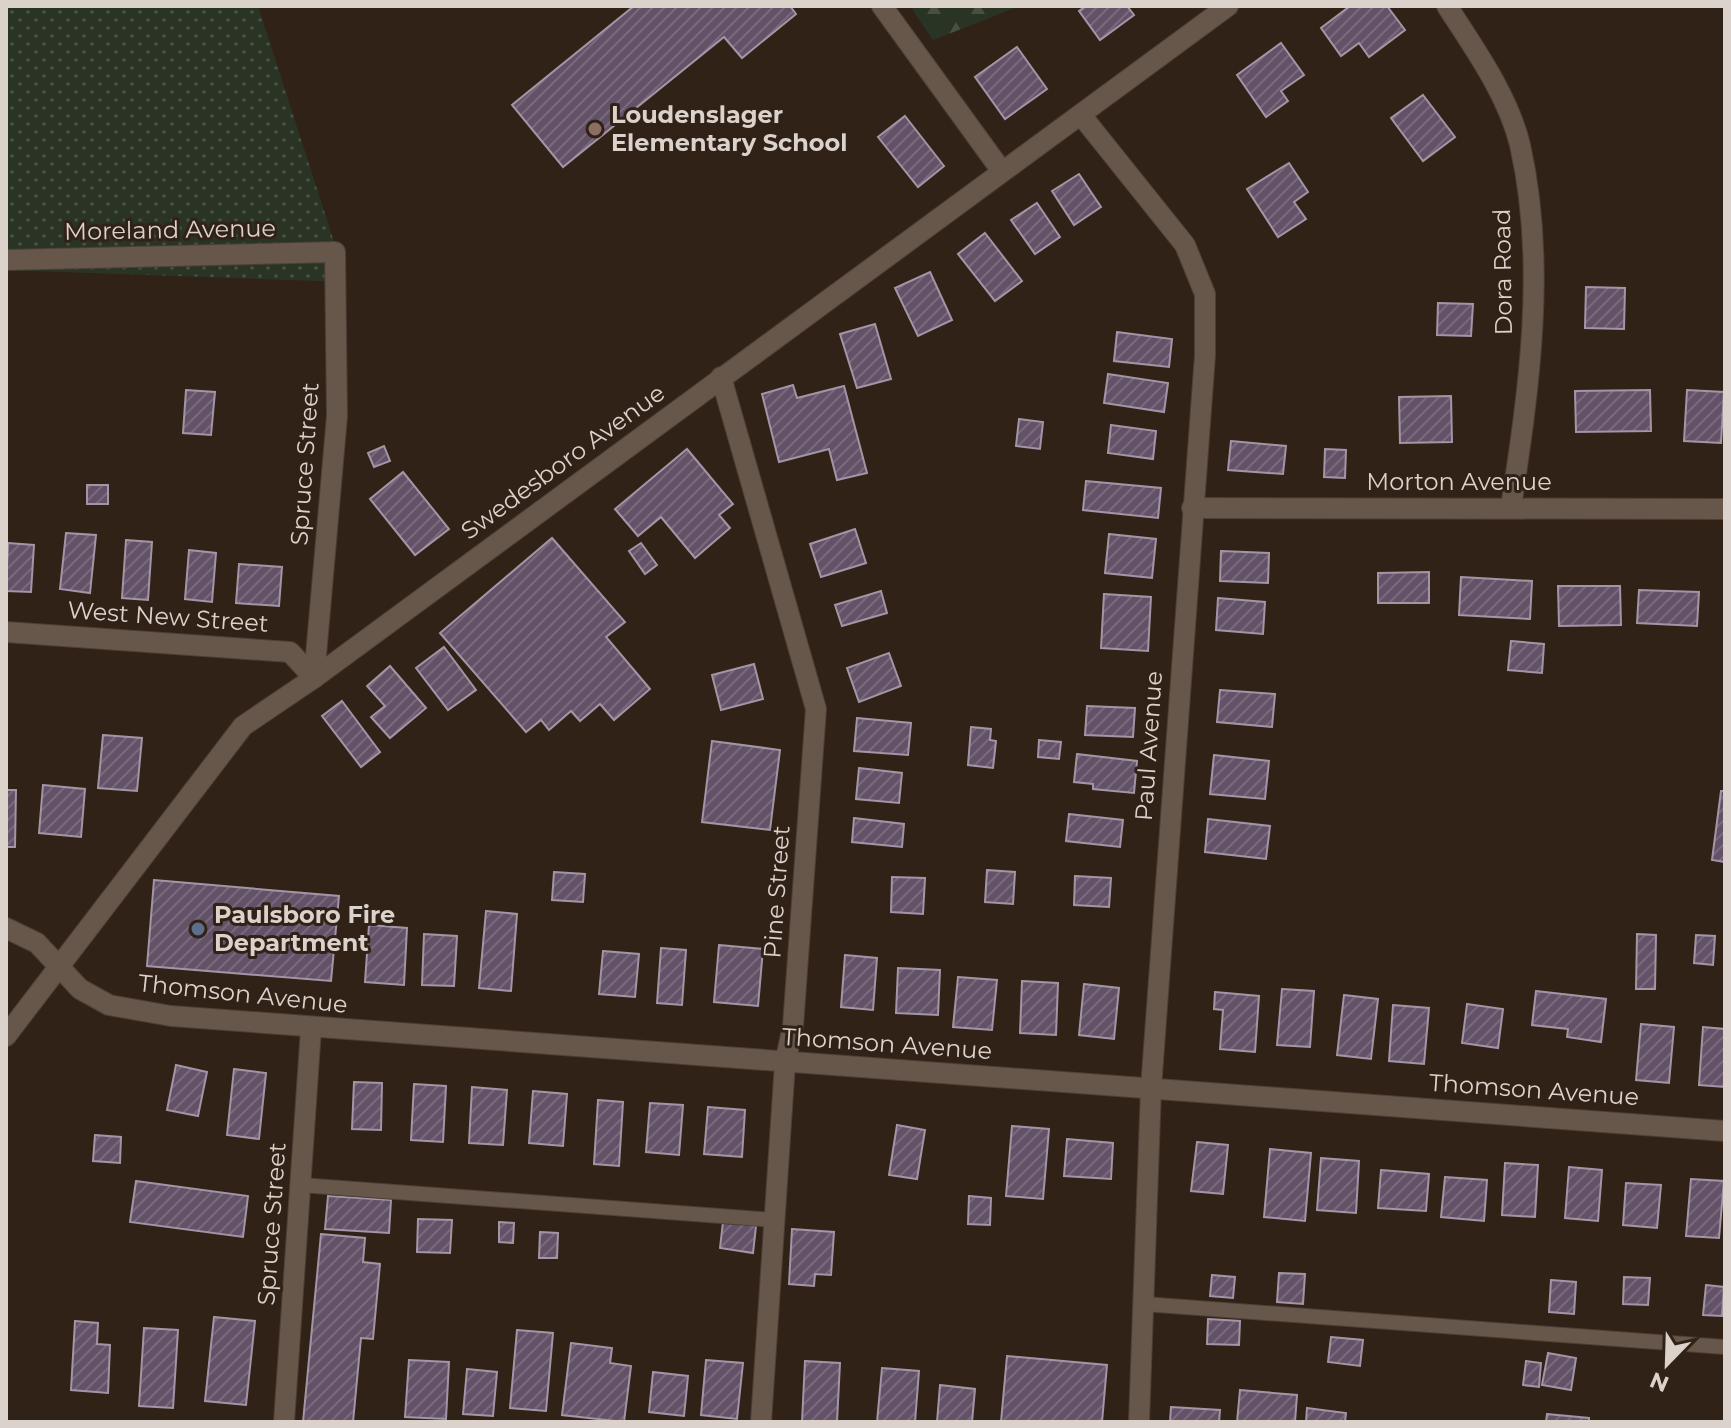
<svg xmlns="http://www.w3.org/2000/svg" width="1731" height="1428" font-family="Montserrat,sans-serif">
<style>
.forest{fill:url(#forest-firs)}
.park{fill:url(#park-dots)}
.building{fill:url(#building-hatch);stroke:#a395a6;stroke-width:2}
.lines{fill:none;stroke-linecap:round;stroke-linejoin:round}
.service-casing{stroke:#4b3f37;stroke-width:16}
.minor-casing{stroke:#4b3f37;stroke-width:22}
.tertiary-casing{stroke:#4b3f37;stroke-width:22}
.service{stroke:#67564a;stroke-width:14}
.minor{stroke:#67564a;stroke-width:20}
.tertiary{stroke:#67564a;stroke-width:20}
.education-dot{fill:#8d6e63;stroke:#312218;stroke-width:3}
.service-dot{fill:#5c6f8a;stroke:#312218;stroke-width:3}
.labels{text-anchor:middle;stroke-width:6;stroke-linejoin:round;paint-order:stroke}
.poi-label{font-size:24px;font-weight:bold;fill:#dcd2cc;stroke:#312218;text-anchor:start}
.street-label{font-size:24px;fill:#dcd2cc;stroke:#312218}
</style>
<defs>
<pattern id="forest-firs" width="22" height="20" patternUnits="userSpaceOnUse" patternTransform="scale(2)"><rect width="22" height="20" fill="#2a3425"/><path d="M5 1l3.5 6h-7zM16 11l3.5 6h-7z" fill="#485043"/></pattern>
<pattern id="park-dots" width="8" height="8" patternUnits="userSpaceOnUse" patternTransform="scale(2)"><rect width="8" height="8" fill="#2a3425"/><path d="M2 2h.1M6 6h.1" fill="none" stroke="#485043" stroke-width="1.8" stroke-linecap="round"/></pattern>
<pattern id="building-hatch" width="6" height="6" patternUnits="userSpaceOnUse" patternTransform="scale(2)"><rect width="6" height="6" fill="#635167"/><path d="M-1 1l2-2M0 6l6-6M5 7l2-2" fill="none" stroke="#79697c"/></pattern>
</defs>
<rect width="100%" height="100%" fill="#312218"/>
<polygon class="forest" points="910,6 1020,6 933,40"/>
<polygon class="park" points="6,6 258,6 347,282 6,270"/>
<g class="building">
<polygon points="634,6 790,6 796,14 742,58 724,37 563,167 512,105"/>
<polygon points="1086,6 1127,6 1134,15 1100,40 1079,11"/>
<polygon points="1350,6 1387,6 1405,30 1369,57 1359,43 1341,56 1321,28"/>
<polygon points="1281,43 1304,75 1281,91 1288,101 1266,117 1237,75"/>
<polygon points="1017,47 1047,89 1005,119 975,77"/>
<polygon points="1423,95 1455,137 1423,161 1391,118"/>
<polygon points="905,116 944,166 918,187 878,137"/>
<polygon points="1289,163 1308,192 1294,202 1306,219 1278,237 1247,189"/>
<polygon points="1079,174 1101,207 1074,225 1052,191"/>
<polygon points="1037,203 1060,237 1035,254 1011,220"/>
<polygon points="985,233 1022,281 995,301 958,254"/>
<polygon points="930,272 952,320 918,336 895,288"/>
<polygon points="1586,287 1625,288 1624,329 1585,328"/>
<polygon points="1438,303 1473,304 1471,336 1437,335"/>
<polygon points="875,324 891,379 857,388 840,334"/>
<polygon points="1117,332 1172,339 1169,367 1114,361"/>
<polygon points="1108,374 1168,383 1164,412 1104,403"/>
<polygon points="793,385 797,398 844,386 867,473 837,480 829,449 779,462 762,394"/>
<polygon points="186,390 215,392 211,435 183,433"/>
<polygon points="1650,390 1651,431 1576,432 1575,391"/>
<polygon points="1687,390 1724,392 1721,443 1684,441"/>
<polygon points="1451,396 1452,442 1400,443 1399,397"/>
<polygon points="1019,419 1043,422 1040,449 1016,446"/>
<polygon points="1111,425 1156,431 1153,459 1108,453"/>
<polygon points="1231,441 1286,446 1283,474 1228,470"/>
<polygon points="384,446 390,461 374,467 368,453"/>
<polygon points="687,449 733,504 719,515 730,528 695,558 661,517 638,536 615,509"/>
<polygon points="1325,449 1346,450 1345,478 1324,477"/>
<polygon points="403,472 449,529 415,555 370,499"/>
<polygon points="1086,481 1161,488 1158,518 1083,510"/>
<rect x="87" y="485" width="21" height="19"/>
<polygon points="855,529 866,563 821,577 810,544"/>
<polygon points="66,533 96,535 90,593 60,589"/>
<polygon points="1109,534 1156,539 1152,578 1105,573"/>
<polygon points="552,538 625,622 606,637 650,689 614,720 600,704 580,721 571,711 549,730 541,720 526,732 440,633"/>
<polygon points="126,540 152,542 148,600 122,598"/>
<polygon points="8,543 34,545 31,592 6,591"/>
<polygon points="641,543 657,565 645,574 629,551"/>
<polygon points="189,550 216,553 212,602 185,599"/>
<polygon points="1221,551 1269,553 1268,583 1220,581"/>
<polygon points="239,564 282,567 279,606 236,603"/>
<polygon points="1429,572 1429,603 1378,603 1378,573"/>
<polygon points="1461,577 1532,581 1530,619 1459,615"/>
<polygon points="1558,586 1620,586 1621,625 1559,626"/>
<polygon points="1639,590 1699,592 1697,626 1637,623"/>
<polygon points="881,591 887,613 842,626 835,605"/>
<polygon points="1104,594 1151,597 1148,651 1101,648"/>
<polygon points="1218,598 1265,602 1263,634 1216,630"/>
<polygon points="1511,641 1544,644 1542,673 1508,670"/>
<polygon points="444,647 476,690 448,710 416,668"/>
<polygon points="889,653 901,686 859,702 847,668"/>
<polygon points="754,664 763,699 721,710 712,675"/>
<polygon points="390,666 426,708 390,738 371,717 385,706 367,686"/>
<polygon points="1220,690 1275,694 1272,727 1217,722"/>
<polygon points="342,701 380,752 361,767 322,716"/>
<polygon points="1087,706 1135,708 1133,737 1085,735"/>
<polygon points="857,718 911,723 908,755 854,751"/>
<polygon points="971,727 991,729 990,740 996,741 993,768 968,765"/>
<polygon points="103,735 142,738 137,791 98,788"/>
<polygon points="1039,740 1061,742 1059,759 1038,757"/>
<polygon points="712,741 780,750 770,830 702,822"/>
<polygon points="1077,754 1137,761 1134,793 1093,789 1093,784 1074,782"/>
<polygon points="1214,755 1269,761 1265,799 1210,794"/>
<polygon points="859,768 902,773 899,803 856,799"/>
<polygon points="43,785 85,789 81,837 39,833"/>
<polygon points="6,790 16,790 15,847 6,847"/>
<polygon points="1721,791 1725,791 1725,862 1712,860"/>
<polygon points="1069,814 1123,820 1120,847 1066,841"/>
<polygon points="854,818 904,824 902,847 852,842"/>
<polygon points="1208,819 1270,826 1266,859 1205,852"/>
<polygon points="987,870 1015,872 1013,904 985,902"/>
<polygon points="554,872 585,874 583,902 552,900"/>
<polygon points="1075,876 1111,878 1109,907 1074,905"/>
<polygon points="892,877 925,878 923,914 891,912"/>
<polygon points="154,880 339,896 331,981 147,966"/>
<polygon points="486,911 517,914 511,991 479,988"/>
<polygon points="369,925 407,928 404,985 365,982"/>
<polygon points="424,934 457,936 454,986 422,985"/>
<polygon points="1637,934 1656,935 1655,989 1636,989"/>
<polygon points="1696,935 1715,936 1713,965 1694,963"/>
<polygon points="719,945 763,949 758,1006 714,1002"/>
<polygon points="661,948 686,950 682,1005 657,1003"/>
<polygon points="603,951 639,954 635,997 599,994"/>
<polygon points="845,955 877,958 873,1010 841,1007"/>
<polygon points="898,968 940,970 938,1015 896,1013"/>
<polygon points="958,977 997,980 992,1030 953,1027"/>
<polygon points="1022,981 1058,983 1056,1035 1020,1033"/>
<polygon points="1084,984 1119,988 1114,1039 1079,1035"/>
<polygon points="1282,989 1314,991 1310,1047 1277,1045"/>
<polygon points="1536,991 1606,999 1601,1042 1567,1037 1568,1029 1532,1025"/>
<polygon points="1215,992 1259,996 1255,1052 1220,1049 1223,1010 1214,1009"/>
<polygon points="1344,995 1378,999 1371,1059 1337,1055"/>
<polygon points="1467,1004 1503,1009 1498,1048 1462,1043"/>
<polygon points="1393,1005 1429,1008 1424,1064 1389,1061"/>
<polygon points="1641,1024 1674,1027 1669,1083 1636,1080"/>
<polygon points="1703,1027 1725,1029 1725,1087 1699,1085"/>
<polygon points="176,1065 207,1072 198,1116 167,1110"/>
<polygon points="234,1069 266,1073 259,1139 227,1135"/>
<polygon points="354,1082 382,1083 381,1130 352,1129"/>
<polygon points="414,1084 446,1086 443,1142 411,1140"/>
<polygon points="472,1087 507,1090 503,1145 469,1143"/>
<polygon points="533,1091 567,1094 563,1146 529,1143"/>
<polygon points="598,1100 623,1102 619,1166 594,1164"/>
<polygon points="650,1103 683,1105 679,1155 646,1152"/>
<polygon points="708,1107 745,1110 742,1157 704,1154"/>
<polygon points="897,1125 925,1130 917,1179 889,1175"/>
<polygon points="1012,1126 1049,1129 1043,1199 1006,1196"/>
<polygon points="95,1135 121,1137 120,1163 93,1161"/>
<polygon points="1067,1139 1113,1143 1111,1179 1064,1176"/>
<polygon points="1197,1142 1228,1145 1223,1194 1191,1191"/>
<polygon points="1270,1149 1311,1153 1305,1221 1264,1217"/>
<polygon points="1321,1158 1359,1161 1356,1213 1317,1210"/>
<polygon points="1505,1163 1538,1165 1535,1217 1502,1215"/>
<polygon points="1569,1167 1602,1170 1598,1221 1565,1218"/>
<polygon points="1381,1170 1429,1174 1426,1211 1378,1208"/>
<polygon points="1445,1177 1487,1180 1484,1221 1441,1217"/>
<polygon points="1691,1179 1724,1181 1719,1238 1686,1236"/>
<polygon points="136,1181 248,1196 243,1237 130,1222"/>
<polygon points="1626,1183 1661,1185 1657,1228 1623,1225"/>
<polygon points="328,1196 391,1200 389,1233 325,1229"/>
<polygon points="969,1196 991,1198 990,1225 968,1224"/>
<polygon points="418,1219 452,1220 450,1253 417,1252"/>
<polygon points="499,1222 514,1223 513,1243 499,1242"/>
<polygon points="723,1222 756,1226 753,1253 720,1248"/>
<polygon points="792,1229 834,1232 831,1275 815,1274 814,1286 789,1284"/>
<polygon points="540,1232 558,1233 557,1258 539,1258"/>
<polygon points="321,1234 365,1238 363,1262 380,1264 373,1339 361,1338 353,1422 303,1422"/>
<polygon points="1279,1273 1305,1274 1303,1304 1277,1302"/>
<polygon points="1212,1275 1235,1277 1233,1298 1210,1296"/>
<polygon points="1624,1277 1650,1278 1648,1305 1623,1304"/>
<polygon points="1551,1280 1576,1282 1574,1314 1549,1312"/>
<polygon points="1706,1285 1724,1287 1722,1316 1703,1315"/>
<polygon points="214,1317 255,1321 246,1405 205,1401"/>
<polygon points="1208,1319 1240,1321 1239,1345 1207,1344"/>
<polygon points="75,1321 98,1323 97,1344 110,1345 108,1393 71,1390"/>
<polygon points="144,1328 178,1330 173,1408 139,1406"/>
<polygon points="517,1330 553,1333 546,1411 510,1408"/>
<polygon points="1331,1337 1363,1340 1360,1366 1328,1362"/>
<polygon points="571,1343 612,1348 610,1363 631,1366 624,1422 562,1415"/>
<polygon points="1548,1353 1576,1358 1571,1390 1542,1385"/>
<polygon points="1007,1356 1107,1365 1102,1422 1001,1422"/>
<polygon points="409,1360 449,1362 446,1419 405,1417"/>
<polygon points="706,1360 743,1363 737,1419 701,1415"/>
<polygon points="805,1361 840,1363 837,1422 802,1422"/>
<polygon points="1526,1361 1541,1363 1539,1387 1523,1385"/>
<polygon points="882,1368 919,1371 915,1422 877,1422"/>
<polygon points="467,1369 497,1372 493,1416 463,1414"/>
<polygon points="653,1372 688,1376 684,1416 649,1412"/>
<polygon points="940,1385 975,1389 972,1422 937,1422"/>
<polygon points="1240,1390 1297,1395 1295,1422 1237,1422"/>
<polygon points="1171,1407 1220,1410 1219,1422 1170,1422"/>
<polygon points="1307,1408 1346,1413 1345,1422 1306,1422"/>
<polygon points="1547,1414 1589,1418 1589,1422 1546,1422"/>
</g>
<g class="lines">
<defs>
<g id="service">
<polyline points="301,1185 774,1220"/>
<polyline points="1144,1304 1725,1347"/>
</g>
<g id="minor">
<polyline points="882,6 1001,170"/>
<path d="M1447,6C1474,48 1508,95 1520,145C1547,264 1529,389 1511,507"/>
<polyline points="1081,115 1185,245 1205,294 1205,355 1151,1088 1139,1422"/>
<polyline points="6,260 335,252 337,416 314,678"/>
<polyline points="721,377 816,709 793,1026 785,1063 761,1422"/>
<polyline points="1192,508 1725,509"/>
<polyline points="6,632 290,652 314,678"/>
<polyline points="6,928 37,943 80,989 109,1005 171,1016 1725,1131"/>
<polyline points="284,1422 311,1029"/>
</g>
<polyline id="tertiary" points="6,1036 243,726 314,678 1228,6"/>
</defs>
<use href="#service" class="service-casing"/>
<use href="#minor" class="minor-casing"/>
<use href="#tertiary" class="tertiary-casing"/>
<use href="#service" class="service"/>
<use href="#minor" class="minor"/>
<use href="#tertiary" class="tertiary"/>
</g>
<circle class="education-dot" cx="595" cy="129" r="8"/>
<circle class="service-dot" cx="198" cy="929" r="8"/>
<g class="labels">
<g class="poi-label">
<text x="611" y="123">Loudenslager<tspan x="611" dy="28">Elementary School</tspan></text>
<text x="214" y="923">Paulsboro Fire<tspan x="214" dy="28">Department</tspan></text>
</g>
<g class="street-label">
<text transform="translate(170 230) rotate(-1)" y="8">Moreland Avenue</text>
<text transform="translate(1503 272) rotate(-91)" y="8">Dora Road</text>
<text transform="translate(563 462) rotate(-36)" y="8">Swedesboro Avenue</text>
<text transform="translate(305 464) rotate(-86)" y="8">Spruce Street</text>
<text x="1459" y="490">Morton Avenue</text>
<text transform="translate(168 617) rotate(4)" y="8">West New Street</text>
<text transform="translate(1149 746) rotate(-86)" y="8">Paul Avenue</text>
<text transform="translate(777 892) rotate(-86)" y="8">Pine Street</text>
<text transform="translate(243 994) rotate(6)" y="8">Thomson Avenue</text>
<text transform="translate(887 1044) rotate(4)" y="8">Thomson Avenue</text>
<text transform="translate(1534 1090) rotate(4)" y="8">Thomson Avenue</text>
<text transform="translate(272 1224) rotate(-86)" y="8">Spruce Street</text>
</g>
</g>
<rect width="1731" height="1428" fill="none" stroke="#dcd2cc" stroke-width="16"/>
<g transform="translate(1667 1364) rotate(203)" stroke="#312218" stroke-width="6" paint-order="stroke">
<path d="M0-6L14 30L0 20L-14 30Z" fill="#dcd2cc"/>
<text y="-12" font-size="22" font-weight="bold" text-anchor="middle" fill="#dcd2cc">N</text>
</g>
</svg>
